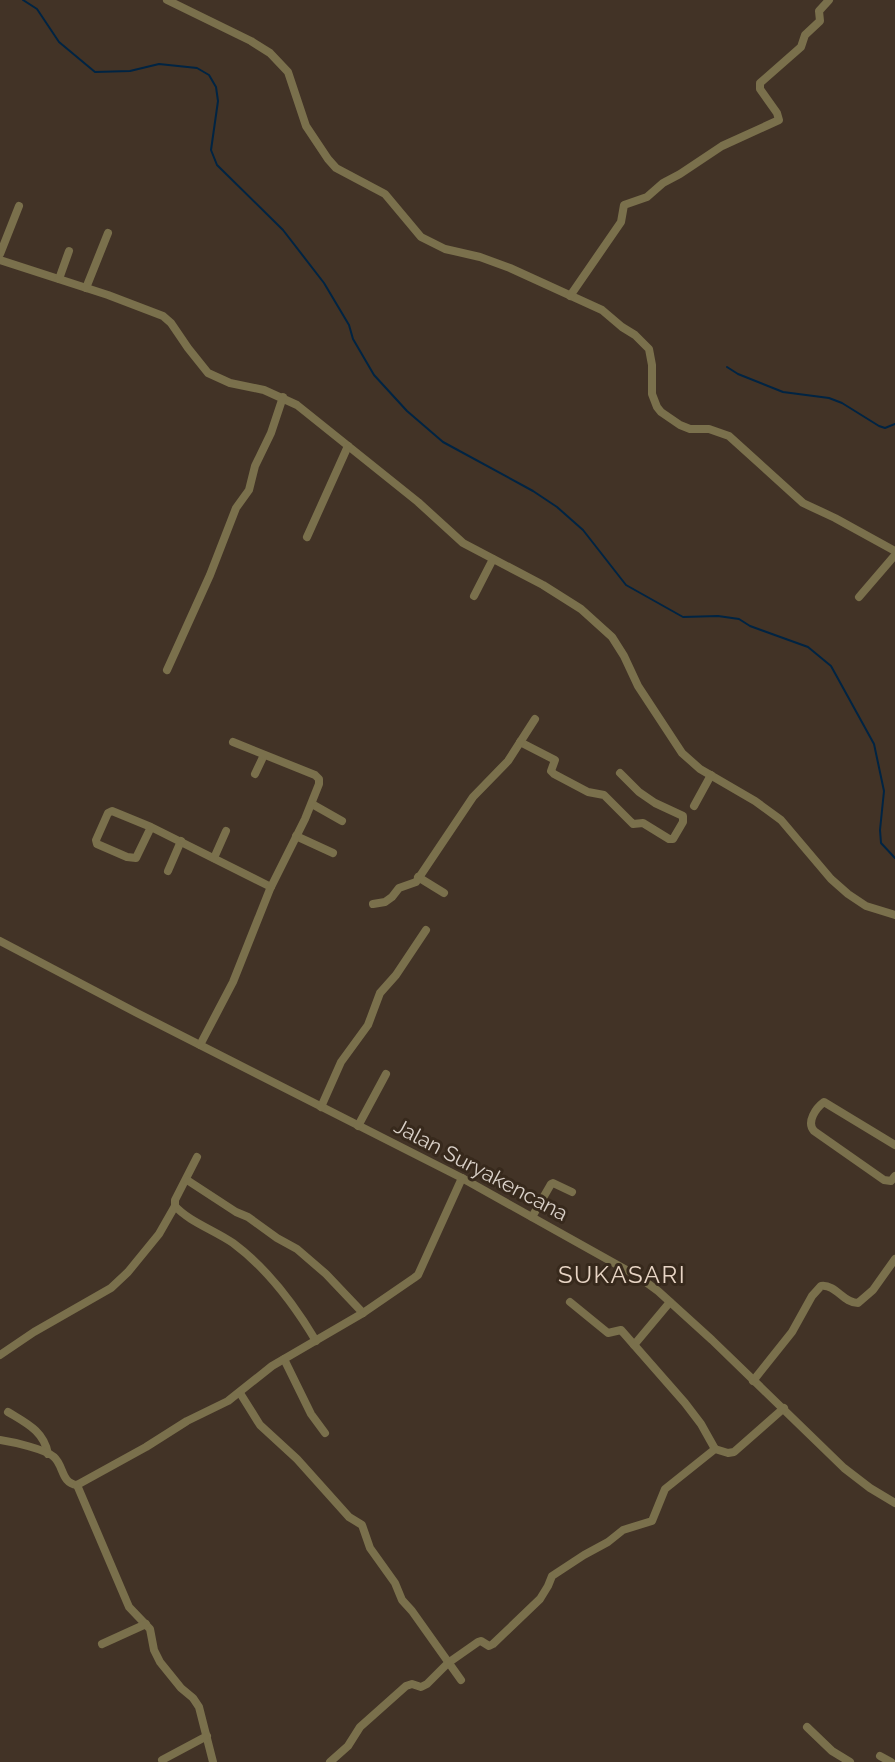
<svg xmlns="http://www.w3.org/2000/svg" width="895" height="1762" font-family="Raleway,sans-serif">
<style>
.lines{fill:none;stroke-linecap:round;stroke-linejoin:round}
.stream{stroke:#002443;stroke-width:2}
.minor{stroke:#7a704c;stroke-width:8}
.labels{text-anchor:middle;stroke-width:6;stroke-linejoin:round;paint-order:stroke}
.street-label{font-size:21px;fill:#d9d0c8;stroke:#37291c}
.quarter-label{font-size:24px;letter-spacing:1.5px;fill:#e8d5c5;stroke:#37291c}
</style>
<rect width="100%" height="100%" fill="#423326"/>
<g class="lines">
<g class="stream">
<polyline points="23,0 37,9 59,42 95,72 130,71 159,64 197,68 209,75 216,87 218,101 211,150 217,165 283,230 324,283 349,325 353,339 374,375 407,411 443,442 533,491 557,507 583,530 626,585 683,617 718,616 739,619 750,626 808,647 831,666 874,744 884,791 880,830 881,843 895,858"/>
<polyline points="727,367 738,374 783,392 829,398 842,403 879,426 885,428 895,424"/>
</g>
<g class="minor">
<polyline points="167,0 251,41 270,53 288,72 306,126 328,159 336,168 385,194 421,237 445,249 480,257 510,268 602,310 622,327 635,335 649,349 652,365 652,394 657,407 661,412 680,425 690,429 709,429 729,436 803,503 835,518 895,551"/>
<polyline points="0,254 19,206"/>
<polyline points="0,260 108,295 163,316 171,323 188,348 208,373 230,383 264,390 297,405 418,502 463,543 543,585 581,609 612,637 624,656 638,686 682,753 700,769 755,801 781,820 831,879 848,894 866,906 895,915"/>
<polyline points="59,279 69,251"/>
<polyline points="86,288 108,233"/>
<polyline points="570,296 621,222 624,205 647,197 663,183 680,174 722,146 779,120 777,113 760,89 760,83 801,47 805,35 820,21 819,11 829,0"/>
<polyline points="307,537 348,446"/>
<polyline points="474,596 493,559"/>
<polyline points="859,597 895,555"/>
<polyline points="167,670 210,575 236,508 249,490 255,466 271,433 283,397"/>
<polyline points="520,742 555,760 551,771 554,774 588,792 604,795 633,824 643,823 669,839 673,839 683,822 683,816 655,803 639,792 620,773"/>
<polyline points="255,774 264,755"/>
<polyline points="312,804 342,821"/>
<polyline points="694,806 711,775"/>
<polyline points="151,827 136,858 127,857 97,844 96,840 108,813 112,811 151,827 271,887"/>
<polyline points="296,836 333,853"/>
<polyline points="214,858 226,831"/>
<polyline points="168,871 181,841"/>
<polyline points="418,877 444,893"/>
<polyline points="373,904 385,902 392,897 399,888 416,882 473,797 508,761 535,719"/>
<polyline points="0,941 137,1013 462,1178 639,1277 658,1291 712,1340 844,1468 870,1488 895,1503"/>
<polyline points="200,1045 233,982 270,889 305,819 319,784 319,779 315,775 233,742"/>
<polyline points="321,1107 341,1062 368,1025 380,993 396,975 426,930"/>
<polyline points="358,1126 386,1074"/>
<path d="M895,1145L824,1102C816,1108 806,1122 814,1131L884,1180L891,1181L895,1176"/>
<path d="M197,1157L175,1200V1206C188,1221 216,1231 233,1243C268,1269 294,1304 316,1341"/>
<polyline points="187,1180 236,1212 248,1217 277,1238 297,1249 326,1274 363,1313"/>
<polyline points="532,1217 551,1184 553,1183 572,1192"/>
<polyline points="570,1302 608,1333 621,1330 685,1403 701,1424 715,1449"/>
<polyline points="634,1345 670,1302"/>
<polyline points="0,1355 34,1332 111,1288 128,1272 159,1234 175,1206"/>
<polyline points="284,1359 311,1414 325,1433"/>
<path d="M753,1381L792,1332L812,1296L821,1286C836,1284 843,1303 858,1303L873,1290L895,1259"/>
<polyline points="240,1393 260,1425 297,1459 349,1517 362,1525 370,1548 395,1583 402,1600 412,1611 461,1680"/>
<path d="M8,1412C26,1423 44,1431 48,1454"/>
<path d="M0,1440C13,1442 45,1449 54,1457C64,1466 61,1483 77,1485L146,1447L187,1421L228,1401L272,1366L363,1313L414,1278L418,1275L462,1178"/>
<polyline points="77,1485 129,1607 150,1629 154,1650 160,1662 181,1688 193,1698 199,1707 213,1762"/>
<polyline points="102,1644 146,1624"/>
<polyline points="807,1727 832,1751 850,1762"/>
<polyline points="880,1756 891,1762"/>
<polyline points="162,1760 207,1736"/>
<polyline points="330,1762 348,1746 360,1727 406,1686 412,1684 421,1687 427,1684 448,1663 478,1642 481,1641 489,1646 493,1644 540,1599 548,1586 552,1576 584,1555 608,1542 623,1530 652,1521 665,1489 715,1449 728,1453 734,1452 784,1408"/>
</g>
</g>
<g class="labels">
<g class="street-label">
<text transform="translate(481 1170) rotate(28)" y="7">Jalan Suryakencana</text>
</g>
<g class="quarter-label">
<text x="622" y="1283">SUKASARI</text>
</g>
</g>
</svg>
